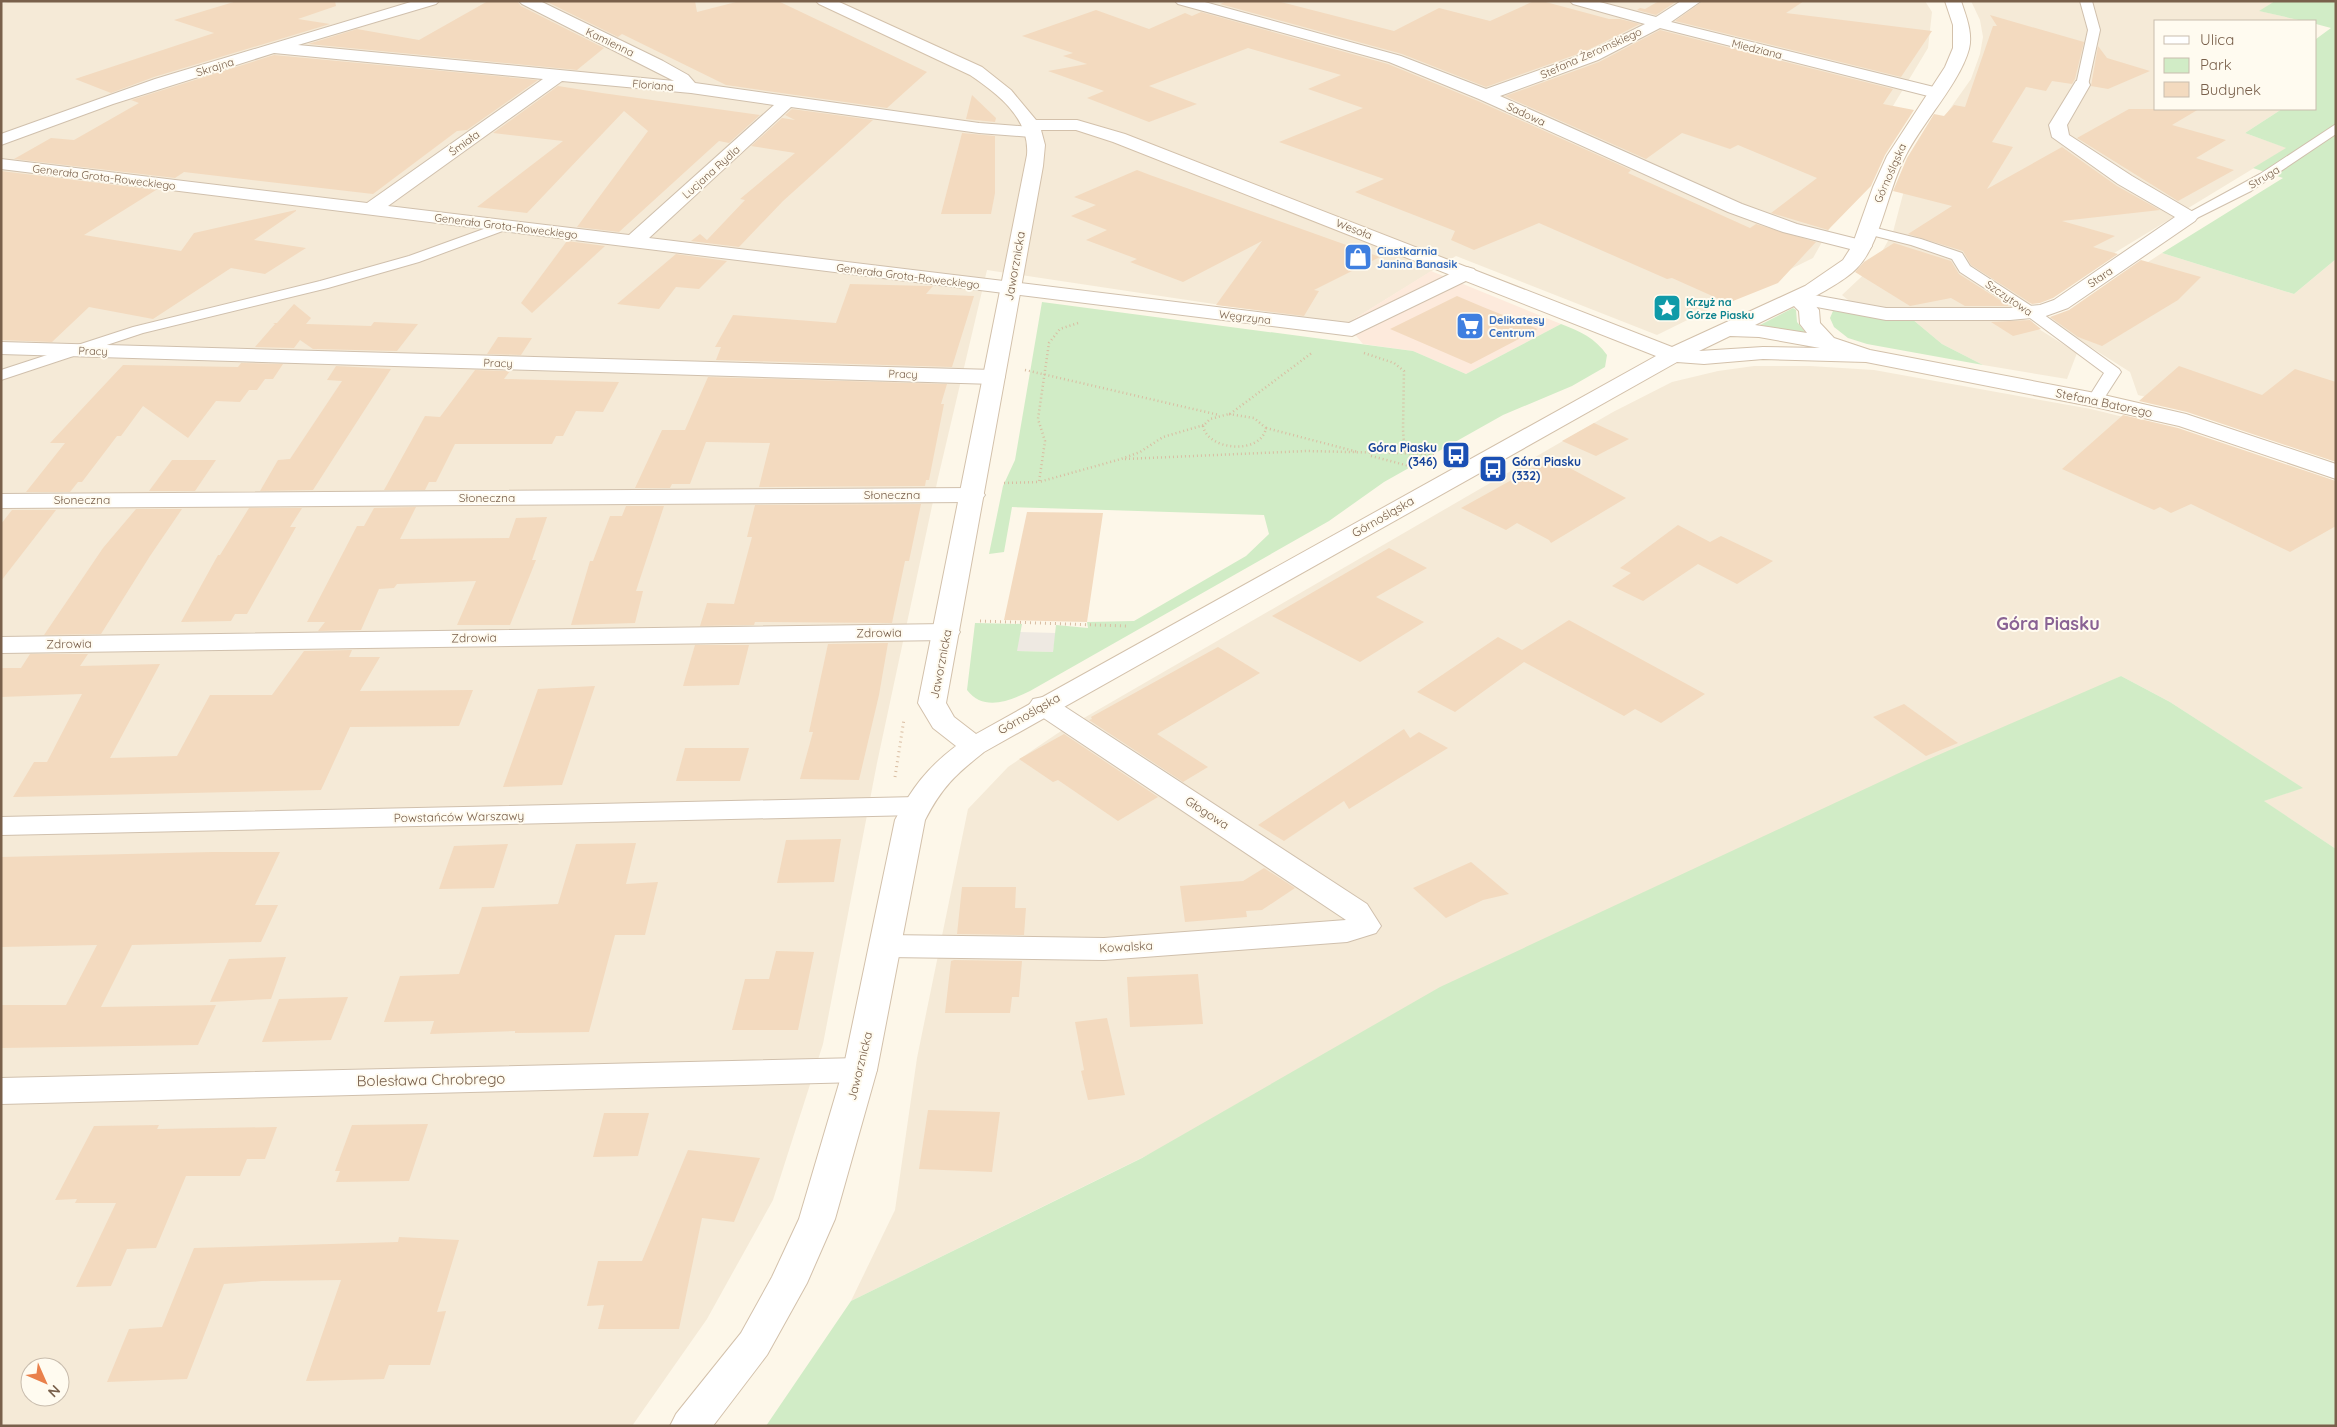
<svg xmlns="http://www.w3.org/2000/svg" width="2337" height="1427" font-family="Quicksand,sans-serif">
<style>
.residential{fill:#f5ead7;fill-rule:evenodd}
.commercial{fill:#fdeadc}
.industrial{fill:#eee9e2}
.green{fill:#d1ecc6}
.building{fill:#f3dabf}
.lines{fill:none;stroke-linecap:round;stroke-linejoin:round}
.lane-casing{stroke:#d0c0ad;stroke-width:2}
.street-casing{stroke:#d0c0ad;stroke-width:2}
.secondary-casing{stroke:#d3c1ab;stroke-width:2}
.path-far1{stroke:#d9bda2;stroke-width:2.5;stroke-dasharray:1 3;stroke-linecap:butt}
.path{stroke:#d9bda2;stroke-width:3;stroke-dasharray:1 4;stroke-linecap:butt}
.lane{fill:#fff;fill-rule:evenodd}
.street{fill:#fff;fill-rule:evenodd}
.secondary{fill:#fff;fill-rule:evenodd}
.labels{text-anchor:middle;stroke-width:4;stroke-linejoin:round;paint-order:stroke}
.far-street-label{font-size:11px;fill:#79604b;stroke:#fffbf0}
.far-shop-label{font-size:11px;font-weight:bold;fill:#366cbe;stroke:#fffbf0;text-anchor:start}
.far-culture-label{font-size:11px;font-weight:bold;fill:#0d838f;stroke:#fffbf0;text-anchor:start}
.street-label{font-size:12px;fill:#79604b;stroke:#fffbf0}
.transit-label{font-size:12px;font-weight:bold;fill:#164399;stroke:#fffbf0;text-anchor:end}
.near-street-label{font-size:15px;fill:#79604b;stroke:#fffbf0}
.district-label{font-size:18px;font-weight:bold;fill:#8a6394;stroke:#fffbf0}
</style>
<rect width="100%" height="100%" fill="#fdf7e9"/>
<g class="residential">
<path d="M12,1H1925L1932,12L1928,48L1870,144L1831,226L1813,258L1657,335L1456,256L1346,324L987,270L938,478L877,763L823,1044L773,1200L707,1319L632,1426H1V4ZM30,1367H60V1397H30Z"/>
<polygon points="1971,1 2275,1 2260,11 2303,21 2156,21 2156,109 2282,109 2245,133 2287,148 2032,303 2008,310 1920,310 1854,305 1842,295 1875,264 1893,232 1911,164 1971,79 1980,54 1983,37 1980,20"/>
<polygon points="2162,253 2294,294 2336,259 2336,457 2192,409 2138,395 2130,372 2046,319 2076,309"/>
<polygon points="1912,319 2023,319 2077,353 2067,379 1983,365 1942,344"/>
<polygon points="1754,366 1810,366 1874,370 2091,409 2176,430 2336,485 2336,849 2263,801 2302,788 2170,702 2121,676 851,1301 895,1210 917,1058 968,809 1008,767 1058,733 1613,412 1672,382 1718,371"/>
</g>
<polygon class="commercial" points="1431,271 1561,324 1466,374 1413,351 1363,344 1346,324"/>
<polygon class="industrial" points="1020,632 1056,633 1053,652 1016,651"/>
<g class="green">
<polygon points="2275,1 2336,1 2336,259 2294,294 2162,253 2283,178 2253,168 2286,148 2245,133 2282,109 2316,109 2316,39 2331,28 2316,24 2316,21 2303,21 2259,11"/>
<path d="M1042,302L1413,351L1466,374L1561,324C1580,331 1595,338 1607,355L1605,367L1572,386L1503,415L1384,482L1329,521L1030,691C1009,701 984,712 967,690L975,623L1022,624L1017,651L1053,652L1056,625L1088,628L1087,622L1134,621L1246,556L1269,534L1264,515L1012,507L1004,552L989,554L1003,486L1015,460Z"/>
<polygon points="1793,308 1796,310 1797,322 1807,334 1760,325"/>
<polygon points="1833,311 1912,319 1942,344 1983,365 1867,344 1848,338 1834,327 1830,318"/>
<polygon points="2121,676 2170,702 2303,788 2264,801 2336,849 2336,1426 766,1426 851,1301 1142,1158 1440,987 1929,759"/>
</g>
<g class="building">
<polygon points="237,1 335,1 336,6 298,19 330,24 154,77 111,93 75,79 214,33 174,20"/>
<polygon points="488,1 517,1 521,6 604,48 577,70 308,44 357,29 419,40"/>
<polygon points="545,1 695,1 697,12 740,1 778,1 927,72 887,108 726,85 622,34 618,37"/>
<polygon points="1227,1 1277,1 1394,31 1439,8 1490,21 1534,1 1542,1 1609,19 1620,19 1640,24 1586,51 1486,87 1402,54 1220,4"/>
<polygon points="1659,1 1677,1 1656,15 1637,10 1640,8 1645,9"/>
<polygon points="1703,1 1804,1 1786,13 1932,31 1901,77 1675,21"/>
<polygon points="1096,10 1149,29 1185,13 1192,16 1201,12 1388,64 1478,101 1631,170 1628,173 1750,228 1756,224 1816,242 1778,283 1728,303 1672,278 1667,279 1539,223 1474,250 1451,240 1455,231 1355,192 1384,179 1279,142 1363,108 1308,89 1341,75 1248,48 1149,86 1197,104 1149,122 1087,98 1104,91 1048,71 1087,64 1063,56 1073,53 1022,36"/>
<polygon points="1990,15 2084,42 2075,79 2072,84 2052,81 2046,91 2026,87 1992,142 2013,147 1987,189 2062,147 2117,186 2160,210 2062,221 2115,236 2093,247 2118,254 2053,298 2040,303 2032,304 1971,265 1963,251 1908,234 1952,206 1893,191 1907,158 1934,114 1944,116 1954,105 1965,107 1993,26 1997,26"/>
<polygon points="1660,30 1893,89 1883,104 1914,110 1885,155 1871,186 1828,230 1771,213 1817,178 1738,145 1730,149 1682,133 1646,159 1505,96 1599,62"/>
<polygon points="2098,46 2107,58 2150,71 2108,89 2091,86"/>
<polygon points="274,55 538,80 467,130 457,131 373,194 184,172 175,178 14,159 51,138 74,140 139,103 131,100"/>
<polygon points="558,86 602,93 760,115 729,143 719,141 619,232 577,227 648,131 624,111 527,213 477,207 563,141 493,133"/>
<polygon points="972,95 996,118 995,122 966,119"/>
<polygon points="792,109 873,120 783,201 739,247 691,241 700,234 707,240 745,200 740,199 795,153 751,146 782,118 795,120 785,115"/>
<polygon points="2129,109 2199,109 2172,125 2226,140 2196,158 2234,170 2178,201 2077,138"/>
<polygon points="962,133 995,136 995,193 991,214 941,214"/>
<polygon points="1137,170 1150,175 1380,257 1314,290 1319,291 1304,316 1216,305 1262,241 1183,282 1130,262 1137,259 1086,240 1107,230 1071,216 1096,205 1074,197"/>
<polygon points="1,171 156,190 84,235 181,251 194,233 296,210 296,211 254,240 306,248 265,274 231,268 153,319 89,307 52,342 1,340"/>
<polygon points="567,241 605,246 532,313 521,303"/>
<polygon points="1894,243 1951,261 1959,274 2009,306 1965,306 1951,298 1910,306 1855,272 1864,262"/>
<polygon points="676,254 727,261 699,289 676,287 659,309 617,304"/>
<polygon points="2141,260 2201,277 2178,300 2102,346 2078,337 2050,317 2069,310"/>
<polygon points="850,284 928,286 933,286 926,294 974,296 952,367 716,360 721,347 715,347 733,315 836,323"/>
<polygon points="1457,296 1483,307 1538,329 1471,364 1390,329"/>
<polygon points="294,304 311,318 306,324 371,326 374,322 418,324 397,351 313,349 300,340 294,348 255,347 275,324 273,323 277,323"/>
<polygon points="2030,320 2041,329 2013,336 1991,322"/>
<polygon points="498,337 532,338 521,355 487,354"/>
<polygon points="241,363 283,364 273,379 265,379 257,390 249,390 240,402 216,401 188,438 143,406 121,436 117,436 82,482 78,482 70,492 26,492 65,443 50,443 123,365 238,367"/>
<polygon points="336,366 391,369 313,490 260,491 278,460 290,459 342,381 327,380"/>
<polygon points="2179,366 2262,395 2295,369 2336,382 2336,462 2187,412 2139,401"/>
<polygon points="475,370 510,371 504,379 619,382 603,412 576,411 563,436 556,436 552,444 455,444 436,482 429,482 425,490 384,490 425,416 440,417"/>
<polygon points="708,377 947,384 941,404 944,404 929,480 926,480 925,486 759,487 770,443 706,442 690,484 672,484 670,488 635,488 662,430 685,430"/>
<polygon points="2123,415 2178,428 2336,481 2336,526 2290,552 2191,504 2171,513 2160,507 2154,510 2062,469"/>
<polygon points="1594,423 1629,439 1596,456 1562,441"/>
<polygon points="1551,458 1626,498 1551,543 1549,540 1517,523 1506,530 1461,508"/>
<polygon points="172,460 216,460 195,491 149,491"/>
<polygon points="921,504 909,561 905,561 892,623 755,622 754,625 700,626 707,603 734,604 752,537 747,537 755,505"/>
<polygon points="626,506 664,506 636,591 643,591 635,623 571,625 590,561 593,561 610,516 622,516"/>
<polygon points="416,507 400,539 509,538 516,518 547,517 532,560 536,560 510,625 457,625 476,581 397,584 394,588 379,589 361,630 318,631 325,622 307,622 357,526 364,526 374,508"/>
<polygon points="249,508 302,508 290,527 296,527 247,614 235,614 231,621 181,622 218,555 220,555"/>
<polygon points="136,509 182,509 150,556 101,634 44,635 103,548"/>
<polygon points="12,510 56,510 1,581 1,524"/>
<polygon points="1027,512 1103,513 1087,622 1004,620"/>
<polygon points="1678,525 1710,542 1721,536 1773,561 1737,584 1698,564 1643,601 1612,586 1631,573 1620,568"/>
<polygon points="1389,548 1427,568 1376,597 1424,622 1360,662 1272,616"/>
<polygon points="1569,620 1705,694 1661,723 1635,709 1624,716 1524,662 1455,712 1417,692 1498,637 1522,650"/>
<polygon points="888,643 879,695 859,780 800,779 813,732 809,732 828,644"/>
<polygon points="695,645 749,645 739,685 683,686"/>
<polygon points="1218,647 1260,673 1157,734 1208,767 1183,782 1089,720 1092,719 1091,717"/>
<polygon points="352,650 349,657 380,657 360,691 473,690 459,726 350,727 321,790 13,797 34,762 47,762 82,694 1,697 1,668 21,668 30,654 88,654 80,666 160,664 110,758 177,756 210,695 272,695 304,651"/>
<polygon points="595,686 562,785 503,787 538,689"/>
<polygon points="1904,704 1958,743 1926,756 1873,717"/>
<polygon points="1404,729 1410,738 1419,732 1448,748 1349,809 1344,801 1284,841 1258,825"/>
<polygon points="1064,734 1158,797 1118,821 1058,780 1053,782 1019,759"/>
<polygon points="685,748 749,748 740,781 676,781"/>
<polygon points="841,839 834,882 777,883 786,840"/>
<polygon points="636,843 626,884 658,882 645,935 615,935 589,1032 515,1033 515,1031 430,1034 434,1021 384,1022 400,976 459,974 482,907 558,904 576,844"/>
<polygon points="508,844 494,888 439,889 454,846"/>
<polygon points="212,852 280,852 255,905 278,905 261,942 132,945 101,1007 216,1005 198,1045 1,1048 1,1005 66,1005 97,945 1,947 1,857"/>
<polygon points="1471,862 1509,894 1483,900 1446,918 1413,888"/>
<polygon points="1264,868 1295,888 1262,910 1246,911 1247,917 1185,922 1180,886 1243,881"/>
<polygon points="962,887 1016,887 1015,908 1026,908 1024,935 957,934"/>
<polygon points="776,951 814,952 798,1030 732,1030 745,979 769,979"/>
<polygon points="286,957 271,999 210,1002 229,959"/>
<polygon points="954,960 1022,961 1019,997 1012,997 1010,1013 945,1013 951,961"/>
<polygon points="1198,974 1203,1024 1130,1027 1127,977"/>
<polygon points="348,997 331,1040 262,1042 279,999"/>
<polygon points="1107,1018 1125,1095 1088,1100 1081,1071 1084,1070 1075,1022"/>
<polygon points="928,1110 1000,1112 992,1172 919,1169"/>
<polygon points="604,1113 649,1113 638,1156 593,1157"/>
<polygon points="428,1124 409,1181 336,1182 340,1171 335,1171 352,1125"/>
<polygon points="159,1125 157,1129 277,1127 265,1159 247,1159 240,1176 186,1176 156,1248 127,1249 111,1286 76,1287 116,1203 75,1203 77,1199 55,1200 94,1126"/>
<polygon points="688,1150 760,1158 734,1222 702,1218 679,1329 598,1329 604,1305 587,1306 598,1261 642,1261"/>
<polygon points="399,1237 459,1240 437,1312 446,1311 430,1365 389,1365 384,1379 306,1381 341,1280 262,1281 224,1284 187,1379 107,1382 129,1329 162,1327 194,1248 398,1242"/>
</g>
<g class="lines">
<defs>
<g id="lane">
<polygon points="2080,1 2092,1 2100,30 2088,85 2082,89 2076,85 2088,30"/>
<polygon points="2336,124 2336,134 2251,191 2193,220 2188,221 2181,217 2260,174"/>
<polygon points="503,222 510,226 508,229 419,262 328,288 143,333 1,380 1,370 133,327 320,281 409,256"/>
<polygon points="1868,226 1921,239 1962,253 1970,266 2036,309 2119,369 2121,372 2101,403 2089,403 2087,400 2104,373 2026,315 1960,272 1952,259 1911,245 1863,233 1861,230"/>
</g>
<g id="street">
<path d="M414,1H439L436,4L298,45L674,81L522,4L519,1H540L663,61L688,75L695,83L979,123L1031,127L1037,128L1040,132L1037,136L1031,137L979,133L791,107L649,238L1349,323L1460,269L1467,267L1474,269L1477,273L1474,277L1352,336L1,169V159L367,203L543,79L274,53L113,104L1,145V134L155,79ZM562,81L691,93L774,105L629,235L388,206Z"/>
<polygon points="1175,1 1201,1 1401,56 1486,89 1587,53 1645,24 1573,4 1570,1 1596,1 1656,17 1681,1 1701,1 1671,22 1942,89 1945,93 1942,97 1936,98 1660,28 1598,60 1500,96 1742,204 1797,224 1869,242 1872,246 1869,250 1862,252 1783,232 1728,212 1479,99 1389,62 1178,4"/>
<polygon points="2082,80 2088,81 2090,85 2067,125 2069,135 2132,176 2195,213 2198,217 2195,221 2068,308 2043,317 2010,320 1886,320 1790,302 1787,298 1790,294 1797,292 1886,308 2010,308 2040,305 2054,300 2175,217 2118,184 2052,137 2049,125 2076,81"/>
<polygon points="1,342 994,370 1002,372 1005,377 1002,382 994,384 1,354"/>
<polygon points="973,488 981,490 985,495 981,500 973,502 1,508 1,494"/>
<polygon points="947,624 956,626 960,632 956,638 947,640 1,653 1,637"/>
<polygon points="1043,697 1053,699 1367,904 1381,926 1376,933 1347,942 1104,960 886,957 875,954 870,946 875,938 886,935 1104,938 1346,920 1033,711 1029,705 1033,699"/>
<polygon points="917,797 927,799 932,806 927,813 917,815 1,835 1,817"/>
<polygon points="860,1058 872,1061 877,1070 872,1079 860,1082 1,1104 1,1078"/>
</g>
<path id="secondary" d="M816,1H837L982,67L1011,90L1036,120H1077L1125,134L1672,347L1805,286L1843,260L1852,246L1873,187L1887,156L1945,67L1953,48V25L1945,1H1961C1966,16 1973,33 1969,49C1960,83 1921,124 1905,157C1888,188 1881,244 1857,268C1847,279 1823,292 1810,299L1819,310L1820,323L1834,338L1870,350L2095,393L2186,414L2336,464V479L2179,426L2095,407L1866,362L1763,359L1704,364L1677,362L984,752C955,775 942,787 925,820L877,1070L835,1219L807,1283L767,1355L713,1426H670L676,1414L741,1333L772,1277L799,1219L843,1070L895,820C912,788 927,768 956,746L933,728L918,703L1027,155C1030,118 998,94 970,75L819,4ZM1041,130H1076L1113,142L1656,356L976,734L954,717L946,703L1043,166L1045,145ZM1794,306L1799,311L1800,324L1807,333L1755,325ZM1730,336L1759,337L1820,348L1763,347L1699,351Z"/>
</defs>
<use href="#lane" class="lane-casing"/>
<use href="#street" class="street-casing"/>
<use href="#secondary" class="secondary-casing"/>
<g class="path-far1">
<polyline points="1078,323 1060,329 1049,343 1038,419 1045,441 1039,482 1121,459 1140,452 1163,437 1204,425"/>
<polyline points="1364,353 1394,363 1404,371 1403,430 1405,454"/>
<polyline points="1025,370 1219,415"/>
<path d="M1229,414L1254,418L1266,428C1261,455 1208,451 1203,426L1210,419Z"/>
<polyline points="1230,414 1313,352"/>
<polyline points="1266,428 1358,452"/>
<polyline points="1371,456 1413,467"/>
<polyline points="1125,459 1307,451 1436,454"/>
<polyline points="1004,483 1039,482"/>
</g>
<g class="path">
<polyline points="980,621 1126,626"/>
<polyline points="895,777 904,719"/>
</g>
<use href="#lane" class="lane"/>
<use href="#street" class="street"/>
<use href="#secondary" class="secondary"/>
</g>
<defs>
<symbol id="shop-square" viewBox="-11 -11 22 22"><rect x="-9" y="-9" width="18" height="18" rx="4" fill="#3f7fe0" stroke="#fffbf0"/><path d="M-5-2.5h2.3a2.7 3.5 0 0 1 5.4 0H5L5.5 6h-11ZM-1.5-2.5h3a1.5 2.3 0 0 0-3 0Z" fill="#fff"/></symbol>
<symbol id="sight-square" viewBox="-11 -11 22 22"><rect x="-9" y="-9" width="18" height="18" rx="4" fill="#0f9aa8" stroke="#fffbf0"/><path d="M0-6L1.8-2.2L6-1.7L2.9 1.2L3.7 5.4L0 3.3L-3.7 5.4L-2.9 1.2L-6-1.7L-1.8-2.2Z" fill="#fff"/></symbol>
<symbol id="supermarket-square" viewBox="-11 -11 22 22"><rect x="-9" y="-9" width="18" height="18" rx="4" fill="#3f7fe0" stroke="#fffbf0"/><path d="M-6-5.5h2.5l.6 2H6L4.5 2H-2.5L-4.4-4H-6ZM-1.5 3.2a1.3 1.3 0 1 0 .1 0ZM3 3.2a1.3 1.3 0 1 0 .1 0Z" fill="#fff"/></symbol>
<symbol id="bus-square" viewBox="-11 -11 22 22"><rect x="-9" y="-9" width="18" height="18" rx="4" fill="#1a4fb4" stroke="#fffbf0"/><path d="M-5-6H5V4H4V6H2V4H-2V6H-4V4H-5ZM-3.5-4V0h7V-4ZM-3.5 1.2v1.5H-2V1.2ZM2 1.2v1.5H3.5V1.2Z" fill="#fff"/></symbol>
</defs>
<g fill-rule="evenodd">
<use href="#shop-square" x="1342" y="241" width="32" height="32"/>
<use href="#sight-square" x="1651" y="292" width="32" height="32"/>
<use href="#supermarket-square" x="1454" y="310" width="32" height="32"/>
<use href="#bus-square" x="1440" y="439" width="32" height="32"/>
<use href="#bus-square" x="1477" y="453" width="32" height="32"/>
</g>
<g class="labels">
<g class="far-street-label">
<text transform="translate(610 42) rotate(26)" y="4">Kamienna</text>
<text transform="translate(1757 49) rotate(14)" y="4">Miedziana</text>
<text transform="translate(1591 53) rotate(-24)" y="4">Stefana Żeromskiego</text>
<text transform="translate(215 67) rotate(-17)" y="4">Skrajna</text>
<text transform="translate(653 85) rotate(5)" y="4">Floriana</text>
<text transform="translate(1526 114) rotate(25)" y="4">Sadowa</text>
<text transform="translate(464 143) rotate(-36)" y="4">Śmiała</text>
<text transform="translate(711 172) rotate(-42)" y="4">Lucjana Rydla</text>
<text transform="translate(1890 173) rotate(-66)" y="4">Górnośląska</text>
<text transform="translate(104 177) rotate(7)" y="4">Generała Grota-Roweckiego</text>
<text transform="translate(2264 177) rotate(-31)" y="4">Struga</text>
<text transform="translate(506 226) rotate(7)" y="4">Generała Grota-Roweckiego</text>
<text transform="translate(1354 229) rotate(21)" y="4">Wesoła</text>
<text transform="translate(908 276) rotate(7)" y="4">Generała Grota-Roweckiego</text>
<text transform="translate(2100 277) rotate(-34)" y="4">Stara</text>
<text transform="translate(2009 298) rotate(34)" y="4">Szczytowa</text>
<text transform="translate(1245 317) rotate(7)" y="4">Węgrzyna</text>
<text transform="translate(93 351) rotate(2)" y="4">Pracy</text>
<text transform="translate(498 363) rotate(2)" y="4">Pracy</text>
<text transform="translate(903 374) rotate(2)" y="4">Pracy</text>
</g>
<g class="far-shop-label">
<text x="1377" y="255">Ciastkarnia<tspan x="1377" dy="13">Janina Banasik</tspan></text>
<text x="1489" y="324">Delikatesy<tspan x="1489" dy="13">Centrum</tspan></text>
</g>
<g class="far-culture-label">
<text x="1686" y="306">Krzyż na<tspan x="1686" dy="13">Górze Piasku</tspan></text>
</g>
<g class="street-label">
<text transform="translate(1015 266) rotate(-80)" y="4">Jaworznicka</text>
<text transform="translate(2104 403) rotate(12)" y="4">Stefana Batorego</text>
<text x="892" y="499">Słoneczna</text>
<text x="487" y="502">Słoneczna</text>
<text x="82" y="504">Słoneczna</text>
<text transform="translate(1383 517) rotate(-30)" y="4">Górnośląska</text>
<text transform="translate(879 633) rotate(-1)" y="4">Zdrowia</text>
<text transform="translate(474 638) rotate(-1)" y="4">Zdrowia</text>
<text transform="translate(69 644) rotate(-1)" y="4">Zdrowia</text>
<text transform="translate(941 664) rotate(-79)" y="4">Jaworznicka</text>
<text transform="translate(1029 714) rotate(-30)" y="4">Górnośląska</text>
<text transform="translate(1207 813) rotate(33)" y="4">Głogowa</text>
<text transform="translate(459 817) rotate(-1)" y="4">Powstańców Warszawy</text>
<text transform="translate(1126 947) rotate(-3)" y="4">Kowalska</text>
<text transform="translate(860 1066) rotate(-76)" y="4">Jaworznicka</text>
</g>
<g class="transit-label">
<text x="1437" y="452">Góra Piasku<tspan x="1437" dy="14">(346)</tspan></text>
<text x="1512" y="466" text-anchor="start">Góra Piasku<tspan x="1512" dy="14">(332)</tspan></text>
</g>
<g class="near-street-label">
<text transform="translate(431 1080) rotate(-1)" y="5">Bolesława Chrobrego</text>
</g>
<g class="district-label">
<text x="2048" y="630">Góra Piasku</text>
</g>
</g>
<rect width="2337" height="1427" fill="none" stroke="#79604b" stroke-width="5"/>
<rect x="2154" y="20" width="162" height="90" fill="#fffbf0" stroke="#c9bdae"/>
<rect x="2164" y="36" width="25" height="8" fill="#ffffff" stroke="#c9bdae"/>
<text x="2200" y="45" font-size="15" fill="#79604b">Ulica</text>
<rect x="2164" y="58" width="25" height="15" fill="#d1ecc6" stroke="#c9bdae"/>
<text x="2200" y="70" font-size="15" fill="#79604b">Park</text>
<rect x="2164" y="82" width="25" height="15" fill="#f3dabf" stroke="#c9bdae"/>
<text x="2200" y="95" font-size="15" fill="#79604b">Budynek</text>
<g transform="translate(45 1382) rotate(135)"><circle r="24" fill="#fffbf0" stroke="#c9bdae"/>
<path d="M0-4L9 19L0 12L-9 19Z" fill="#e9804b"/>
<text y="-8" font-size="14" font-weight="bold" text-anchor="middle" fill="#79604b">N</text>
</g>
</svg>
